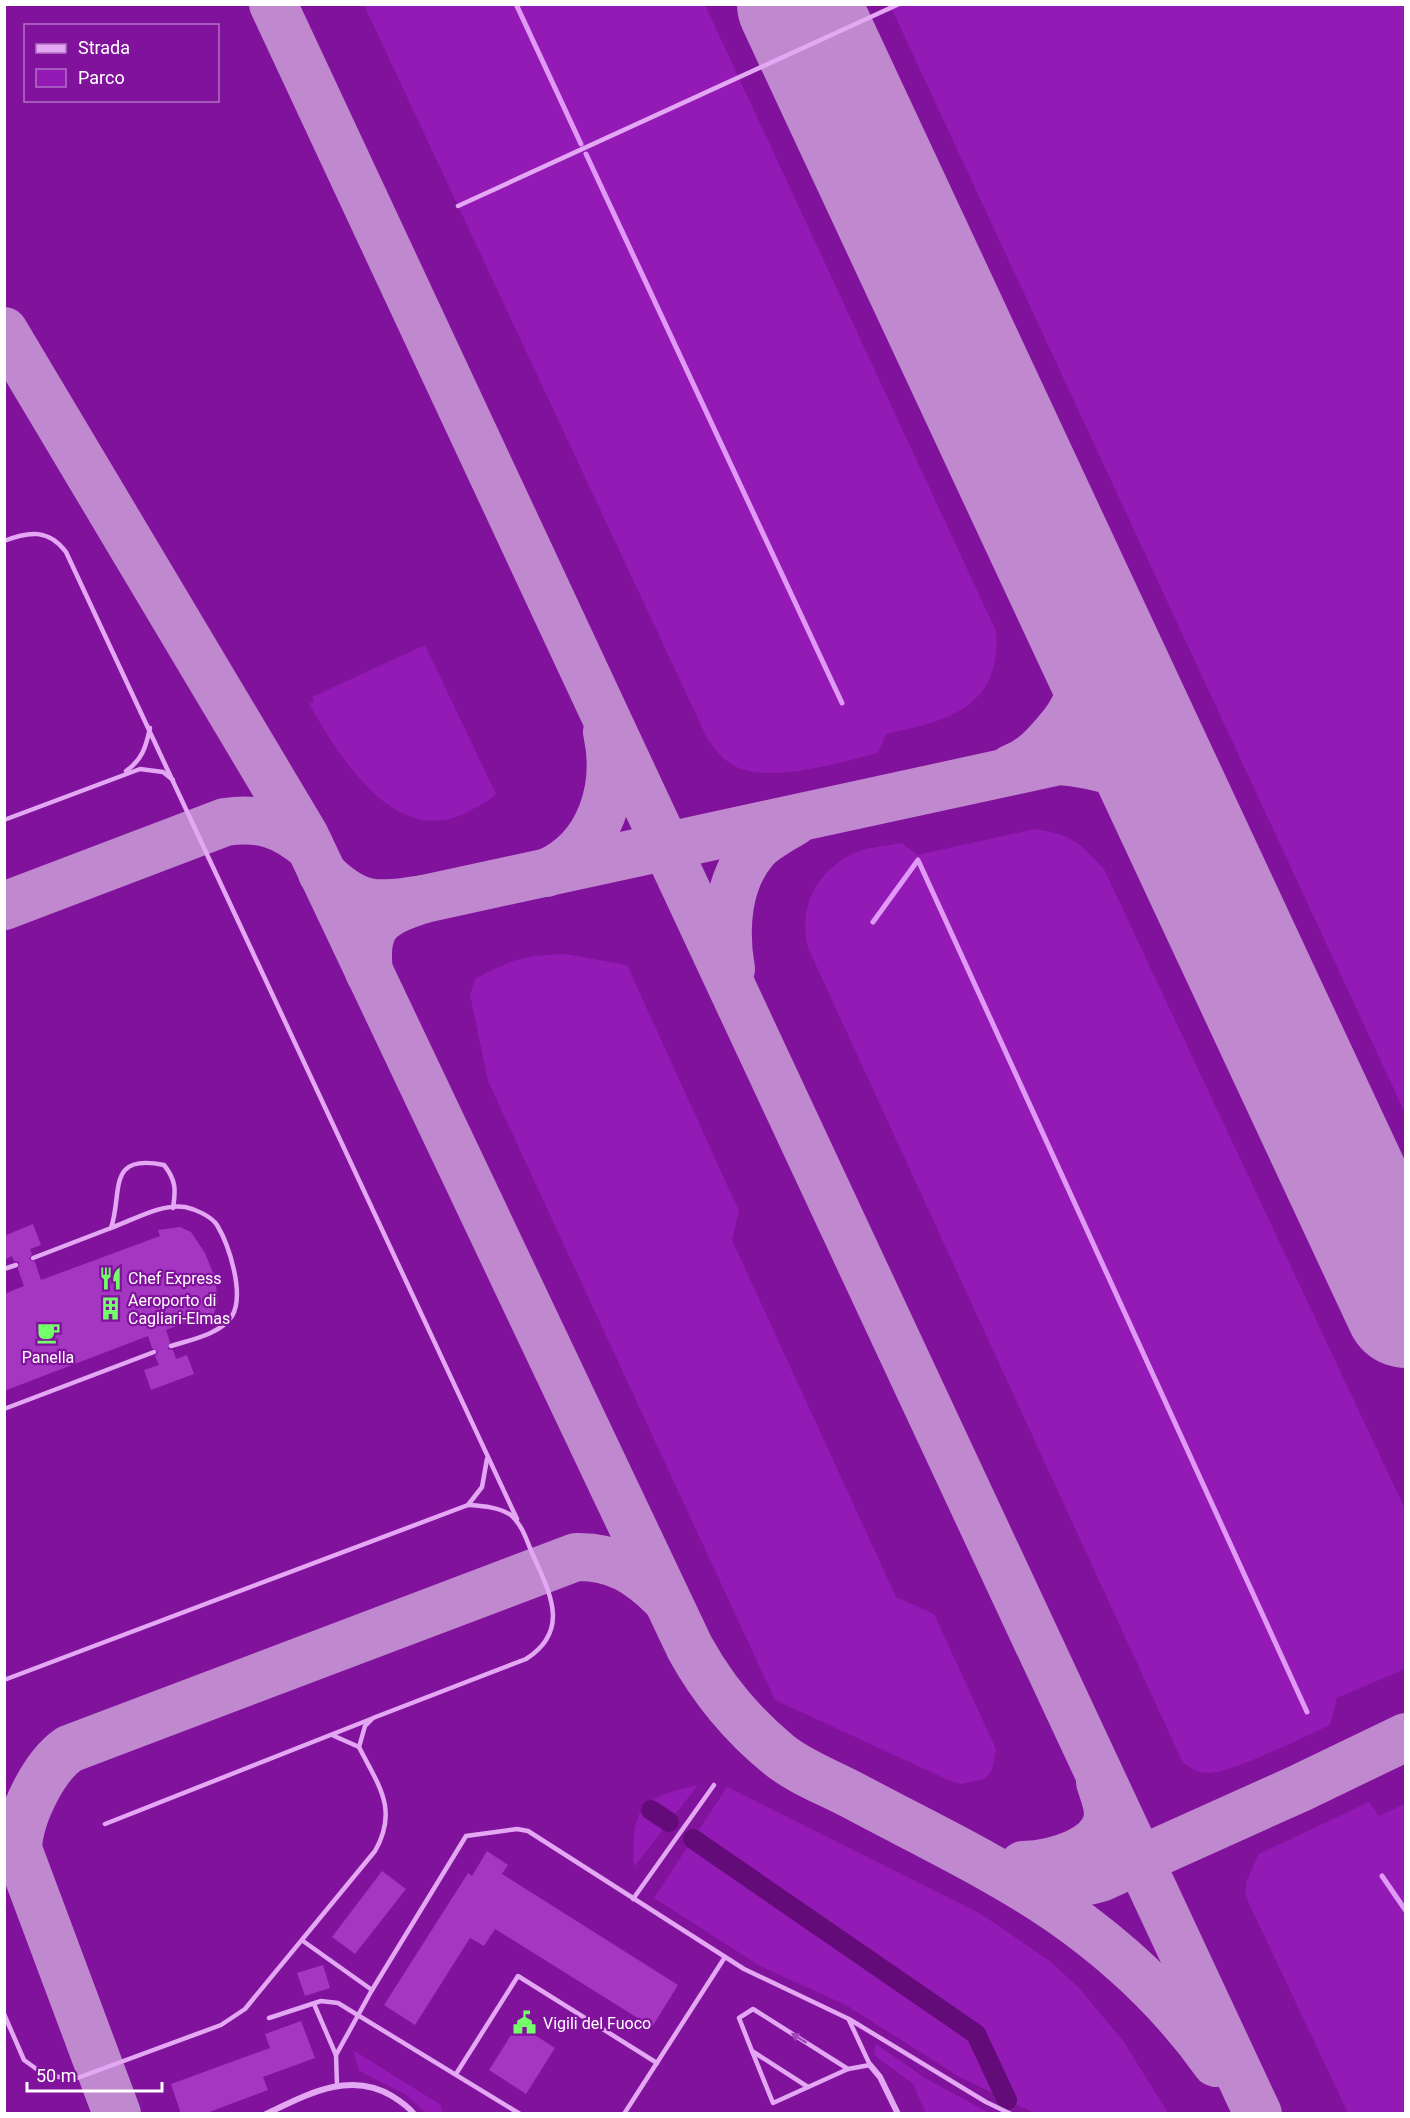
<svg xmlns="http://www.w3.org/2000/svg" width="1410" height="2118" font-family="Roboto,sans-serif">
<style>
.green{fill:#941ab6}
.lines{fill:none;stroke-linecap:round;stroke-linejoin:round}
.stream{stroke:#e199f7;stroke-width:5}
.canal{stroke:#630b78;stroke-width:20}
.taxiway{stroke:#c088ce;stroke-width:48}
.runway{stroke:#c088ce;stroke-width:122}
.building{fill:#a436c2}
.lane{stroke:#e3a7f4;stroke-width:4.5}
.street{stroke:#e3a7f4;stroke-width:6}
.oneway{fill:#a346bb}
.labels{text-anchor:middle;stroke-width:4.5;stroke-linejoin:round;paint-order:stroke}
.poi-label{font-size:16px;fill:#fff;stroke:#80129c;text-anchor:start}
</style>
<rect width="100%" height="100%" fill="#80129c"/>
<g class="green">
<path d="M364,5H705L996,631C1002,707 949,721 886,734L878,753C841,762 765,786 731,764C722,758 715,749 708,740Z"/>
<polygon points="890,5 1405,5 1405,1113"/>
<path d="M425,645L496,794C489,801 481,805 473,809C398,854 341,759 309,704L314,701L312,697Z"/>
<path d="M1035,829C1072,835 1078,841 1104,869L1405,1509V1669L1337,1698L1330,1725C1303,1737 1235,1772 1209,1773C1198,1773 1191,1768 1183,1763L808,948C798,909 815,873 852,854C866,847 887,846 902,843L917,855Z"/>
<path d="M566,954L627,965L739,1211L732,1240L896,1597L934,1614L996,1749L992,1770L985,1779L960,1784L946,1779L775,1700L488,1081L470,995L475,979C514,958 522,956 566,954Z"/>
<path d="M698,1785L634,1867C631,1807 640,1798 698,1785Z"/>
<polygon points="727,1787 981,1914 1051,1962 1079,1988 1124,2042 1168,2113 1034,2113 958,2076 846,2005 760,1966 654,1898"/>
<polygon points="1369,1802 1379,1816 1405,1804 1405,2113 1348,2113 1245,1895 1247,1880 1259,1854"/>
<polygon points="876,2044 925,2078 989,2113 926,2113 913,2084 874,2055"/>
<polygon points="353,2050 441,2105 442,2113 426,2113 405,2094 359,2071"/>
</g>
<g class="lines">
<g class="stream">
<polyline points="516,4 581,144"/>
<polyline points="586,154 842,703"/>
<polyline points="873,922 918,860 1307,1712"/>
<polyline points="1382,1876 1406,1911"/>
</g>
<g class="canal">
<polyline points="651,1810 669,1822"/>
<polyline points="693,1839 976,2034 1007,2100"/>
</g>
<g class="taxiway">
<polyline points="273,4 1258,2114"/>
<path d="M4,331L305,836L690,1648C713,1690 741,1724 779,1755C800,1772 830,1783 854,1796C923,1833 996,1867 1060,1911C1119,1952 1174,2004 1216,2063"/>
<path d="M1012,768C1030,762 1043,748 1055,734C1108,677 1078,619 1055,556"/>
<path d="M322,873C358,909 376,906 424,899C382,912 363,922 369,972"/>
<path d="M546,873C601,849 619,787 607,732"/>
<path d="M424,899L1059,761C1098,765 1136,773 1164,804C1179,821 1192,852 1203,873"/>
<path d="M4,906L225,822C261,817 282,824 310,847"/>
<path d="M731,969C724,929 727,881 755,849C765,838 781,830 794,822"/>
<path d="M1023,1865C1052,1864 1107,1851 1108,1814C1108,1803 1103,1792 1100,1782"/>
<path d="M1014,1879C1045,1886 1070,1887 1100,1878L1300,1788L1406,1737"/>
<path d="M117,2114L18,1849C19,1817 43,1767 69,1749L576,1557C614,1556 639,1572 665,1598"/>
</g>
<polyline class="runway" points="798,4 1406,1307"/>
</g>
<g class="building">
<polygon points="33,1224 41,1245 30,1249 32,1254 29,1259 35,1262 41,1280 160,1236 158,1230 180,1227 191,1232 205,1253 215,1278 218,1303 213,1315 197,1324 194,1319 166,1330 170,1342 168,1349 173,1350 176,1359 187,1355 194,1374 151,1390 144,1370 159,1365 155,1356 158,1352 152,1348 148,1336 4,1391 4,1294 24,1286 18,1269 19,1262 14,1261 12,1256 4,1260 4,1236"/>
<polygon points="487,1851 508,1865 502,1874 678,1985 652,2027 495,1929 484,1946 470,1938 415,2025 384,2005 468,1873 472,1876"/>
<polygon points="382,1871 406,1889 355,1954 332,1937"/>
<polygon points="323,1965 330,1988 305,1996 297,1973"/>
<polygon points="301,2021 315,2058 263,2077 268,2090 204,2114 181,2114 171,2084 270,2048 265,2034"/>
<polygon points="518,2024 555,2048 526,2094 489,2070"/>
</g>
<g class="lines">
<g class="lane">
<polyline points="458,206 899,4"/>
<path d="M4,541C29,531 49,529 66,552L517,1519"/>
<path d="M126,771C142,760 146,747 150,728"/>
<polyline points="4,820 140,769 163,772 173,780"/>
<polyline points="33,1258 111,1228"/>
<polyline points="4,1269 16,1265"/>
<path d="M171,1346C190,1340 221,1334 232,1316C245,1294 229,1245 217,1225C211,1216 195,1209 185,1207C162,1203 133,1220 111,1228C123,1192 106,1153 164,1165C176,1180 176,1190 173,1208"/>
<polyline points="4,1409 154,1352"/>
<polyline points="468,1505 482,1487 487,1459"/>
<path d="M4,1680L468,1505C482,1506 500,1507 512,1516C522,1525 527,1541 532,1553C550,1593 571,1630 526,1659L373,1718L365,1726L359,1747C378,1785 399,1809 375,1851L245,2009L221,2025L72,2080L42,2073L24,2060L4,2014"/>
<polyline points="332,1735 359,1747"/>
<polyline points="105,1824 371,1719"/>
<polyline points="633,1899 714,1785"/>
<polyline points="303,1941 372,1990"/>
<polyline points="314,2004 336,2055 372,1990 466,1836 517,1829 528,1831 744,1969 849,2019 986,2102 1011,2114"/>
<polyline points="269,2018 321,2001 338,2003 520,2114"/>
<polyline points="752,2051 773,2103 848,2069 870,2065 849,2020"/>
<polyline points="336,2055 337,2085"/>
<polyline points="456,2074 518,1976 657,2063"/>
<polyline points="808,2087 752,2051 739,2018 753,2009 848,2069"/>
<polyline points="624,2114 725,1957"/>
</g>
<g class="street">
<polyline points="870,2065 880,2077 898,2114"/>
<path d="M266,2114C306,2095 350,2070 392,2096C400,2101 408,2106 414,2114"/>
</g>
</g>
<defs><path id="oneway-solid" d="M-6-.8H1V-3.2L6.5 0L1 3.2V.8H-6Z" transform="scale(1.5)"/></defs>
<use class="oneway" href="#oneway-solid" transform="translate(799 2038) rotate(-148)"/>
<defs>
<symbol id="restaurant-bare" viewBox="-9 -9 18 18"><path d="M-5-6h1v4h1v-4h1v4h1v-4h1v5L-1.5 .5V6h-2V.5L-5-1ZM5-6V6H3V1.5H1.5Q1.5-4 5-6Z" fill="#72ff6a" stroke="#80129c" stroke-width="2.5" paint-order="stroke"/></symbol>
<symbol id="building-bare" viewBox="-9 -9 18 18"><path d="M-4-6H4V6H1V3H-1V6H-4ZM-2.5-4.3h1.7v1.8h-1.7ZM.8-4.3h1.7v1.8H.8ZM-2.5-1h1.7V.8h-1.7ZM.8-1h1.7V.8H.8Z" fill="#72ff6a" stroke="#80129c" stroke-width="2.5" paint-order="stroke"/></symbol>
<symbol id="cafe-bare" viewBox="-9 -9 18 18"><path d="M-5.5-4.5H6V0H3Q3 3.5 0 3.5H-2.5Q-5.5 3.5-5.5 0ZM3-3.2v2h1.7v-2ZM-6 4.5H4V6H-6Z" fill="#72ff6a" stroke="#80129c" stroke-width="2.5" paint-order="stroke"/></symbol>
<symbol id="civic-bare" viewBox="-9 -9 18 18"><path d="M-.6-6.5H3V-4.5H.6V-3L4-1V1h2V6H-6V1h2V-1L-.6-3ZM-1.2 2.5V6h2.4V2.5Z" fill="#72ff6a" stroke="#80129c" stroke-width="2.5" paint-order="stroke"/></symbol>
</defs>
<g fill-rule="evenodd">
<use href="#restaurant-bare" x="94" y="1262" width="33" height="33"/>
<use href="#building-bare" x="94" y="1292" width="33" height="33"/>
<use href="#cafe-bare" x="32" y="1316" width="33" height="33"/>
<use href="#civic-bare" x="508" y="2006" width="33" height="33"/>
</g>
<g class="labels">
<g class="poi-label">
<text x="128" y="1284">Chef Express</text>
<text x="128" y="1306">Aeroporto di<tspan x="128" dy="18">Cagliari-Elmas</tspan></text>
<text x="48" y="1363" text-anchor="middle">Panella</text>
<text x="543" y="2029">Vigili del Fuoco</text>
</g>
</g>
<rect width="1410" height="2118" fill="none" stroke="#ffffff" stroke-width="12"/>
<rect x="24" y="24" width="195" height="78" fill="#80129c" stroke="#b371c4" stroke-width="1.5"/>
<rect x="36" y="44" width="30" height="9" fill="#e3a7f4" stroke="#b371c4" stroke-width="1.5"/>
<text x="78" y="54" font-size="18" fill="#ffffff">Strada</text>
<rect x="36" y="69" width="30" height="18" fill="#941ab6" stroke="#b371c4" stroke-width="1.5"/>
<text x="78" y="84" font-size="18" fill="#ffffff">Parco</text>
<path d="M27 2082v9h135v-9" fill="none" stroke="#ffffff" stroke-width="3"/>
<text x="36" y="2082" font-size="18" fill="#ffffff" stroke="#80129c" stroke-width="4.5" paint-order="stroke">50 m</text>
</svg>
